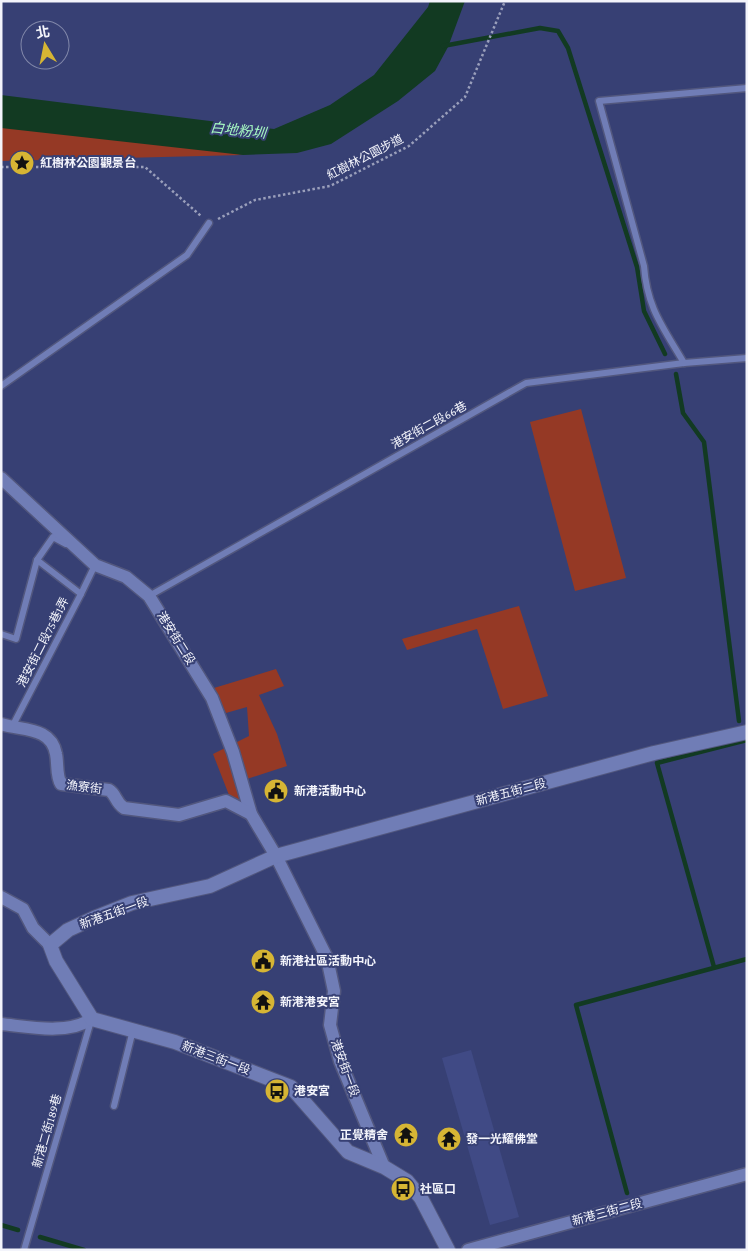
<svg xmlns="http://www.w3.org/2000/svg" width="748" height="1251" font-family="'Crimson Pro','Noto Sans TC',serif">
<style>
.built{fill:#404a85}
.green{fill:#953925}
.water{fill:#123a22}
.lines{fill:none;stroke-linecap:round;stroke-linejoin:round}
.stream{stroke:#123a22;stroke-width:4.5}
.service-casing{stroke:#52577e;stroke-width:9}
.minor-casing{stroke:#52577e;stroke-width:15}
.tertiary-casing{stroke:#52577e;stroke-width:16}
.path{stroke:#9a9fbb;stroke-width:2.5;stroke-dasharray:2.5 2.5;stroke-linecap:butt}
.service{stroke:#707db6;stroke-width:6}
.minor{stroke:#707db6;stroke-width:12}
.tertiary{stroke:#707db6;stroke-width:14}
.labels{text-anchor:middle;stroke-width:4;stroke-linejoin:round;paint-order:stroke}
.street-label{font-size:12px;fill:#f3f4fb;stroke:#374074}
.poi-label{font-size:12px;font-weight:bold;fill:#f3f4fb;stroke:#374074;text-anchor:start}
.water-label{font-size:14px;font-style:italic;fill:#a7fac2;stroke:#374074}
</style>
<rect width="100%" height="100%" fill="#374074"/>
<polygon class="built" points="471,1050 519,1217 490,1225 442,1058"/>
<g class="green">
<polygon points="1,112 243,155 1,161"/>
<polygon points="581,409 626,578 575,591 530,422"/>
<polygon points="519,606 548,696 503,709 477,629 407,650 402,639"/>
<polygon points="276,669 284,686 259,695 277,734 287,766 241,781 250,813 236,813 213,754 249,736 247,707 226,713 214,688"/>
</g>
<polygon class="water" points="430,1 465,1 448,47 435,71 398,101 331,144 297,153 243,155 1,128 1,95 274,129 330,105 374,75 428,7"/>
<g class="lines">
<g class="stream">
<polyline points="443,46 540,28 558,31 568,48 637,267 644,311 665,354"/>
<polyline points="676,374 683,413 704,442 739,721"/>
<polyline points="714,967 657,763 747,740"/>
<polyline points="627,1193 576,1005 747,959"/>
<polyline points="1,1225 18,1230"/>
<polyline points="40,1237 84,1250"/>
</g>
<defs>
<g id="service">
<path d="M684,363C663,327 647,308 644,266L599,101L747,88"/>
<polyline points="1,386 187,255 209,223"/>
<polyline points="81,594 95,565"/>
<polyline points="149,596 526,383 684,363 747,358"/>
<polyline points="1,634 16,639 37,560 53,537 66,544"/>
<polyline points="12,727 81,594 37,560"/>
<polyline points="114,1106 133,1030"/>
<polyline points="24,1250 91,1021"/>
</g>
<g id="minor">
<polyline points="1,478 95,565 126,577 149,596 212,698 233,752 251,814 276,856 327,958 334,991 330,1025 340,1061 384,1167"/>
<path d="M1,724C21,731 51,726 56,754C58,763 56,776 61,784L109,790C116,794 115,802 124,808L179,815L226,801L251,814"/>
<polyline points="1,897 23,909 33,928 50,945"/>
<path d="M1,1024C30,1027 67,1035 92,1019"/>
<polyline points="468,1250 747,1174"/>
</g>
<polyline id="tertiary" points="448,1250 421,1198 407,1181 384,1167 348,1152 291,1087 175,1042 92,1019 56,961 50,945 68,930 94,918 132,903 210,886 276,856 654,753 747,732"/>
</defs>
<use href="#service" class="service-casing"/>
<use href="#minor" class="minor-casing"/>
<use href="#tertiary" class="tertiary-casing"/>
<g class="path">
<polyline points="1,167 145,167 201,216"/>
<polyline points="218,219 255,200 330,186 409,146 465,97 505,1"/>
</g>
<use href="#service" class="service"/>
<use href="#minor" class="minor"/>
<use href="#tertiary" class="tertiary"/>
</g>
<defs>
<symbol id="sight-disc" viewBox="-11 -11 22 22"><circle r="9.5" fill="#d6b534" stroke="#374074"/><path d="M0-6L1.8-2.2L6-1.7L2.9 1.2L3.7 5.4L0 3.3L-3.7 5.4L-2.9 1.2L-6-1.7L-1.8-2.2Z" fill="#111"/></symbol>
<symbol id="civic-disc" viewBox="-11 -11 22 22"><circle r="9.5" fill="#d6b534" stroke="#374074"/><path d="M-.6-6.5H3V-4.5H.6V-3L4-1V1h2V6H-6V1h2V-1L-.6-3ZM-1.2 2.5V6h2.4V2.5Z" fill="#111"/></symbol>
<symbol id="temple-disc" viewBox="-11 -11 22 22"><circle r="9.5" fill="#d6b534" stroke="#374074"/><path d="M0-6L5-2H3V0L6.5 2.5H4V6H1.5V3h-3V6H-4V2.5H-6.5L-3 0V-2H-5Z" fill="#111"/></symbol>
<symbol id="bus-disc" viewBox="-11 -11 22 22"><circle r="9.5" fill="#d6b534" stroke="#374074"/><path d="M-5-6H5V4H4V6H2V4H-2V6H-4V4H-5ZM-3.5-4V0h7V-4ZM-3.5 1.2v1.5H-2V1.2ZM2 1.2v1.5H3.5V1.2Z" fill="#111"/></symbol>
</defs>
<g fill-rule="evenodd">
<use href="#sight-disc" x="8" y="149" width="28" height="28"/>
<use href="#civic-disc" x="262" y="777" width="28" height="28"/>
<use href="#civic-disc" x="249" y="947" width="28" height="28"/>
<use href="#temple-disc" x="249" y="988" width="28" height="28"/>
<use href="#bus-disc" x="263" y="1077" width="28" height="28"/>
<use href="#temple-disc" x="392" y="1121" width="28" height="28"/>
<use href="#temple-disc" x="435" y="1125" width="28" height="28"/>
<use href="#bus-disc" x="389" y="1175" width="28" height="28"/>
</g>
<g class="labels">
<g class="street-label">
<text transform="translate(365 157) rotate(-27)" y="4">紅樹林公園步道</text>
<text transform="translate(429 425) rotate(-29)" y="4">港安街二段66巷</text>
<text transform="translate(176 638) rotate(58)" y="4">港安街二段</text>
<text transform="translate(43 642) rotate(-63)" y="4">港安街二段75巷1弄</text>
<text transform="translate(84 787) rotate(7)" y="4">漁寮街</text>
<text transform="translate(511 792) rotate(-15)" y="4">新港五街二段</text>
<text transform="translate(114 913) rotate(-20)" y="4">新港五街一段</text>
<text transform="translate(216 1058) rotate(21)" y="4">新港三街一段</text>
<text transform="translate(345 1068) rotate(70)" y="4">港安街一段</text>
<text transform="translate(47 1131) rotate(-74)" y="4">新港二街189巷</text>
<text transform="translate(607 1212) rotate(-15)" y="4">新港三街二段</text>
</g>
<g class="poi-label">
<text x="40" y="167">紅樹林公園觀景台</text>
<text x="294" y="795">新港活動中心</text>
<text x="280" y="965">新港社區活動中心</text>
<text x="280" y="1006">新港港安宮</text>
<text x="294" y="1095">港安宮</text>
<text x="388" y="1139" text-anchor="end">正覺精舍</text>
<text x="466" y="1143">發一光耀佛堂</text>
<text x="420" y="1193">社區口</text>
</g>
<g class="water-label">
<text transform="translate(238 130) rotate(6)" y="5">白地粉圳</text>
</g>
</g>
<rect width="748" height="1251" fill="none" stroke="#f3f4fb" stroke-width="5"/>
<g transform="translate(45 45) rotate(350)"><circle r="24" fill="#374074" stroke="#8288aa"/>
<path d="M0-4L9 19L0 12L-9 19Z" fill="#d6b534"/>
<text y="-8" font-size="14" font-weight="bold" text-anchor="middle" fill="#f3f4fb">北</text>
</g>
</svg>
